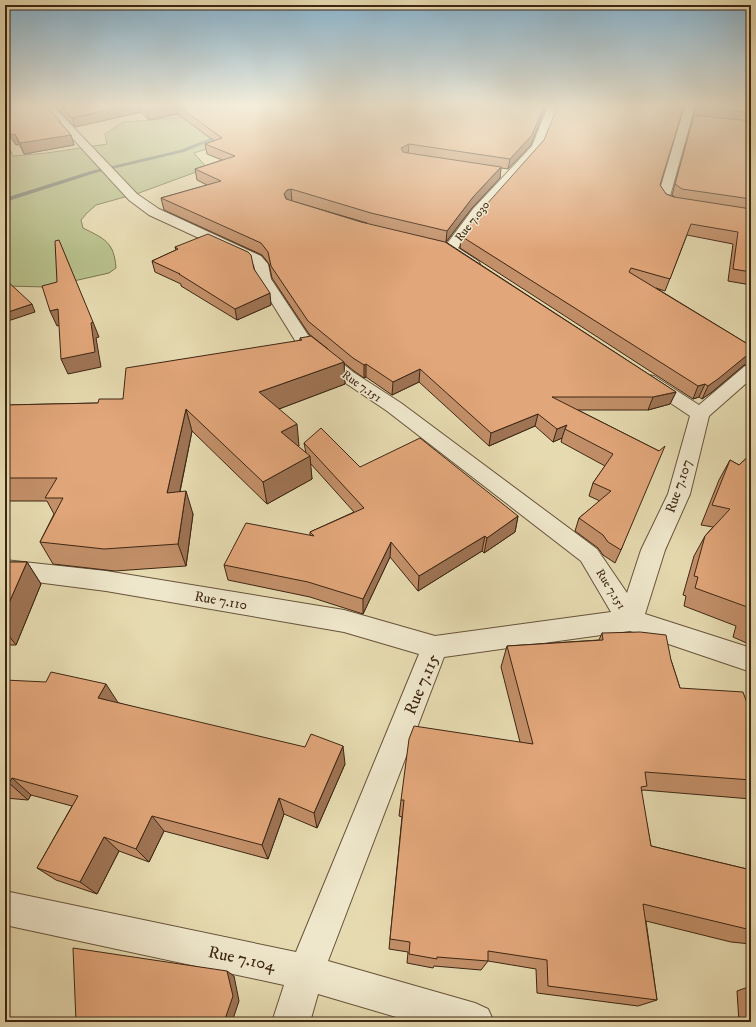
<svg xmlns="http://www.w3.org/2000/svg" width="756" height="1027" font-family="'IM FELL DW Pica',serif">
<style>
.green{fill:#b7bf8a;stroke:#7a724e}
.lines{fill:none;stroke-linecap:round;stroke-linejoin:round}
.stream{fill:#747e73;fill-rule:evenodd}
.street-casing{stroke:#67533a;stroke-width:2}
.street{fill:#efe7cc;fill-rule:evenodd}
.wall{fill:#c28f69;stroke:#3d2613;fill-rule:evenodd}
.shaded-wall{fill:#9e7455;stroke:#3d2613}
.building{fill:#e1a67a;stroke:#3d2613}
.labels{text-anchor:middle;stroke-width:3;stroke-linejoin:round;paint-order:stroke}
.far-street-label{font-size:12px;fill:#3d2613;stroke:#efe7cc}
.street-label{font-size:14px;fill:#3d2613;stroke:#efe7cc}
.near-street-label{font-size:17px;fill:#3d2613;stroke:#efe7cc}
</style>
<rect width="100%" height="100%" fill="#e6dab0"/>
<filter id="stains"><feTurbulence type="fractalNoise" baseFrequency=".005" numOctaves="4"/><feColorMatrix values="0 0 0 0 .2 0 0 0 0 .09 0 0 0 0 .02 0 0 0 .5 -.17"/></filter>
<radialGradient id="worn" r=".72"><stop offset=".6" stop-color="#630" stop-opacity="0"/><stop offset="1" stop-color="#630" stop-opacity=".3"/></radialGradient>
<path class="green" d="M188,117L236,140L194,153L207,168L139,193L96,205L87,213L81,220L83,228C105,239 114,242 116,268L109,273L47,287L5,286V144H8L13,156L47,153L107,144L105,134L123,122Z"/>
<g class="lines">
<polygon class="stream" points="221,134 225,135 184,152 95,173 5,202 5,198 91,171 180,150"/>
<defs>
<g id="street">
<polygon points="43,106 53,106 137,194 159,209 261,256 268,264 271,279 308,335 353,372 401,403 597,549 627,593 641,550 668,494 690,416 642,384 639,380 642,376 648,375 654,376 699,405 745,366 751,365 751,379 709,416 690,494 665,550 645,614 751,648 751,672 630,631 444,657 328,961 475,1003 488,1009 494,1022 413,1022 318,994 310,1022 272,1022 284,985 5,925 5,891 296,952 419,654 344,632 106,591 5,578 5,560 106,571 344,610 435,636 611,612 581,561 387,411 341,380 296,342 257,279 254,265 251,262 149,215 129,200"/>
<path d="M548,106H558L541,149L483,215L458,248L478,261L480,264L478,267C468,269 449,257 443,249L473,209L532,146Z"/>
<path d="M685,106H695L670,196L679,201L691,203L693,206L691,209C679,212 665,206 658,196Z"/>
</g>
</defs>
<use href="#street" class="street-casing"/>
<use href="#street" class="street"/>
</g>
<g class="wall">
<polygon points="5,106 60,121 61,124 71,135 74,145 24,154 19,144 16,145 11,138 5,139"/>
<path d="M55,106H546L531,145L508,169L501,168L500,178L472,208L446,242L676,392L670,404L648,410H578L659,451L621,550L615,563L603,555L598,548L575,531L579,518L600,501L589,496L593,483L605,466L561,442L562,438L553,442L535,426L489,446L419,382L392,395L366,377L364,378L354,371L344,363L345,384L279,409L299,446L298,447L306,453L304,443L360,467L518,516L515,532L484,553L482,551L418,591L390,557L363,614L310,597L228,580L224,565L310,536V532L354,512L310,463L312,479L267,504L192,431L180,492L193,514L186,566L115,571L53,564L40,542L54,514L47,501H5V405L98,403L123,399L300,340V338L328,349L309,334L272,278L269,264L262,255L164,210L161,198L207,185L197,180L195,169L222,160L207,154L205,144L214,141L178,114L149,120L141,112L75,127ZM291,201H292L367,223L361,222Z"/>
<polygon points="696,106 751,106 751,285 728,281 733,244 687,235 665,291 656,288 751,346 751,364 744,365 712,392 702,399 699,397 693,399 460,248 461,236 544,140 660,185 666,194 675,197 672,195 694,115"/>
<polygon points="175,247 254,269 271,305 237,320 181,286 181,284 155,272 152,261 176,250"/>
<polygon points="751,454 751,645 733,637 736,626 684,606 686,596 683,595 694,556 705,536 713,527 701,525 719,480 730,460 739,465"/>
<polygon points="5,562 27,562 41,584 16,645 5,645"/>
<polygon points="602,633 671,660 680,688 751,714 751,799 643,790 641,792 651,846 751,870 751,944 731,942 646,921 657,1000 638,1006 537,993 536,969 488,961 481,970 434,966 433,968 407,963 408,952 389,949 402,817 399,816 401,800 520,742 501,667 507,646 599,640"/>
<polygon points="5,680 119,703 345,764 317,828 284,814 268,859 164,831 149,862 119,851 97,894 56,880 37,868 72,806 31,795 28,800 5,798"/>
<polygon points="751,986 751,1022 739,1022 737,991"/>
</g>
<g class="shaded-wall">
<polygon points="125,106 139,106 141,112 75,127 72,118"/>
<polygon points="170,106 176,106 178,114 149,120 146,110"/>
<polygon points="544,106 546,106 531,145 508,169 510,159"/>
<polygon points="5,128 7,128 11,138 5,139"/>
<polygon points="15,134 19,144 16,145 12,135"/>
<polygon points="71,135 74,145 24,154 20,143"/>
<polygon points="409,144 408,155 401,158 401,148"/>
<polygon points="501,167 500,178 472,208 446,242 447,231 473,197"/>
<polygon points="291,189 292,201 288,202 284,194 287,190"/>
<polygon points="270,293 271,305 237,320 235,309"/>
<polygon points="32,304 35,312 5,322 5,313"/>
<polygon points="58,309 65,324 57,326 50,311"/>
<polygon points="93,322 99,337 96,338 101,367 68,374 61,359 91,323"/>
<polygon points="751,352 751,364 744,365 712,392 702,399 708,386"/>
<polygon points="344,362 345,384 263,415 259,392"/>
<polygon points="366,364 366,377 364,378 364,365"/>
<polygon points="420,369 419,382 392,395 393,382"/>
<polygon points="705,384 699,397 693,399 698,386"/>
<polygon points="676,392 670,404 648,410 653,397"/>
<polygon points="186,409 192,431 175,515 167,493"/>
<polygon points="538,414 535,426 489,446 491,433"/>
<polygon points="297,424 299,446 284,454 281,432"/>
<polygon points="567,425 565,429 562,438 553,442 557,429"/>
<polygon points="310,456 312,479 267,504 263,482"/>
<polygon points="186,491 193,514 186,566 178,544"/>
<polygon points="518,516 515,532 484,553 487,538"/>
<polygon points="485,536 482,551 418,591 419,576"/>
<polygon points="391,542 390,557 363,614 363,599"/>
<polygon points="27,562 41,584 16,645 5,631 5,612"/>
<polygon points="106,684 119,704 98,698"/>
<polygon points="343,746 345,764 317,828 314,813"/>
<polygon points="12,778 31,795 28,800 9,783"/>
<polygon points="279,798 284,814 268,859 262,845"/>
<polygon points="152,816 164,831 149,862 136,849"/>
<polygon points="104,837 119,851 97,894 80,882"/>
<polygon points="227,971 234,976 239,1001 232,1022 224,1022"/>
</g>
<g class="building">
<polygon points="5,106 46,106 60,121 59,121 71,135 20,143 15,134 12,135 7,128 5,128"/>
<polygon points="61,106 125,106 72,118"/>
<polygon points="142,106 170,106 146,110"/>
<polygon points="178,106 544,106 532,135 510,159 409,144 401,148 403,152 408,153 501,167 473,197 447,231 371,213 291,189 287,190 284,194 286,199 361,222 445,242 676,392 653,397 552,397 659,451 665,446 621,550 608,542 603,535 579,518 611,491 593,483 613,454 565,429 567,425 557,429 538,414 491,433 420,369 393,382 366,364 364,365 353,358 308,321 271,266 268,252 261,243 161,198 221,181 195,169 235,156 205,144 222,138"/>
<polygon points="558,106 684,106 660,185 666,194 674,197 751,209 751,272 733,269 738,232 691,224 670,279 631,268 629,272 751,346 751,352 718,379 708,386 705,384 698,386 461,236 486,205 544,140"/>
<polygon points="697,106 751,106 751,113 697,107"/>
<polygon points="694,115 751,121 751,199 682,189 675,184"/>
<polygon points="208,234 248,252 251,255 254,269 270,293 235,309 179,274 180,274 152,261 178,249 175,247"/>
<polygon points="59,240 93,322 91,323 95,352 61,359 58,309 50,311 42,286 57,282 55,241"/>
<polygon points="5,279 32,304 5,313"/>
<polygon points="311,336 344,362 259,392 297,424 281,432 310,456 263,482 186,409 167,493 186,491 178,544 104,549 40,542 63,498 45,498 57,478 5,478 5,405 98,403 99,399 123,399 126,368 302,340 300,338"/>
<polygon points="321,428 360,467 420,438 518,516 487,538 485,536 419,576 391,542 363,599 308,582 224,565 246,523 314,536 310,532 364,508 304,443"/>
<polygon points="751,454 751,620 747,618 750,608 695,588 698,577 694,576 705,536 730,509 712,505 730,460 739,465"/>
<polygon points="5,562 27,562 5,612"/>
<polygon points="640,632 666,635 671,660 680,688 743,692 751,714 751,780 645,772 647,786 641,787 651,846 751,870 751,930 643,904 657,1000 548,986 547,960 488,951 488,961 437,957 437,959 409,954 410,942 390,939 404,800 401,800 409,739 414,726 533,744 507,646 603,640 602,633"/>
<polygon points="51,672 106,684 98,698 305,747 311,734 343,746 314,813 279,798 262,845 152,816 136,849 104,837 80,882 37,868 78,796 12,778 9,783 5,783 5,680 46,682"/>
<polygon points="73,948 227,971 233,996 224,1022 76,1022"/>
</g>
<linearGradient id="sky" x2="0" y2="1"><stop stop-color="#88b6d3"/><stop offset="0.42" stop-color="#f4eedb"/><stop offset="1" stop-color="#f4eedb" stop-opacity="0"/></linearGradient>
<rect width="756" height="250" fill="url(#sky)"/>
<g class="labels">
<g class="far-street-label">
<text transform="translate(472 221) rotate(-52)" y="4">Rue 7.030</text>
<text transform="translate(362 386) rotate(35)" y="4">Rue 7.151</text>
<text transform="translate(611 589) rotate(58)" y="4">Rue 7.151</text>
</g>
<g class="street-label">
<text transform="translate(678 486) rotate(-71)" y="5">Rue 7.107</text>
<text transform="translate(221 600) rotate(10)" y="5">Rue 7.110</text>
</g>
<g class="near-street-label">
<text transform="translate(421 684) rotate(-67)" y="6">Rue 7.115</text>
<text transform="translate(242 958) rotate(12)" y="6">Rue 7.104</text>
</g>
</g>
<rect width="756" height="1027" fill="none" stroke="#e6dab0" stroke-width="20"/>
<rect x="6" y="6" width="744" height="1015" fill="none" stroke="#3d2613" stroke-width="2"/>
<rect x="10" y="10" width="736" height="1007" fill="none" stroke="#3d2613"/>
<rect width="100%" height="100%" filter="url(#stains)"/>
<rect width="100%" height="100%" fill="url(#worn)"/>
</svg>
